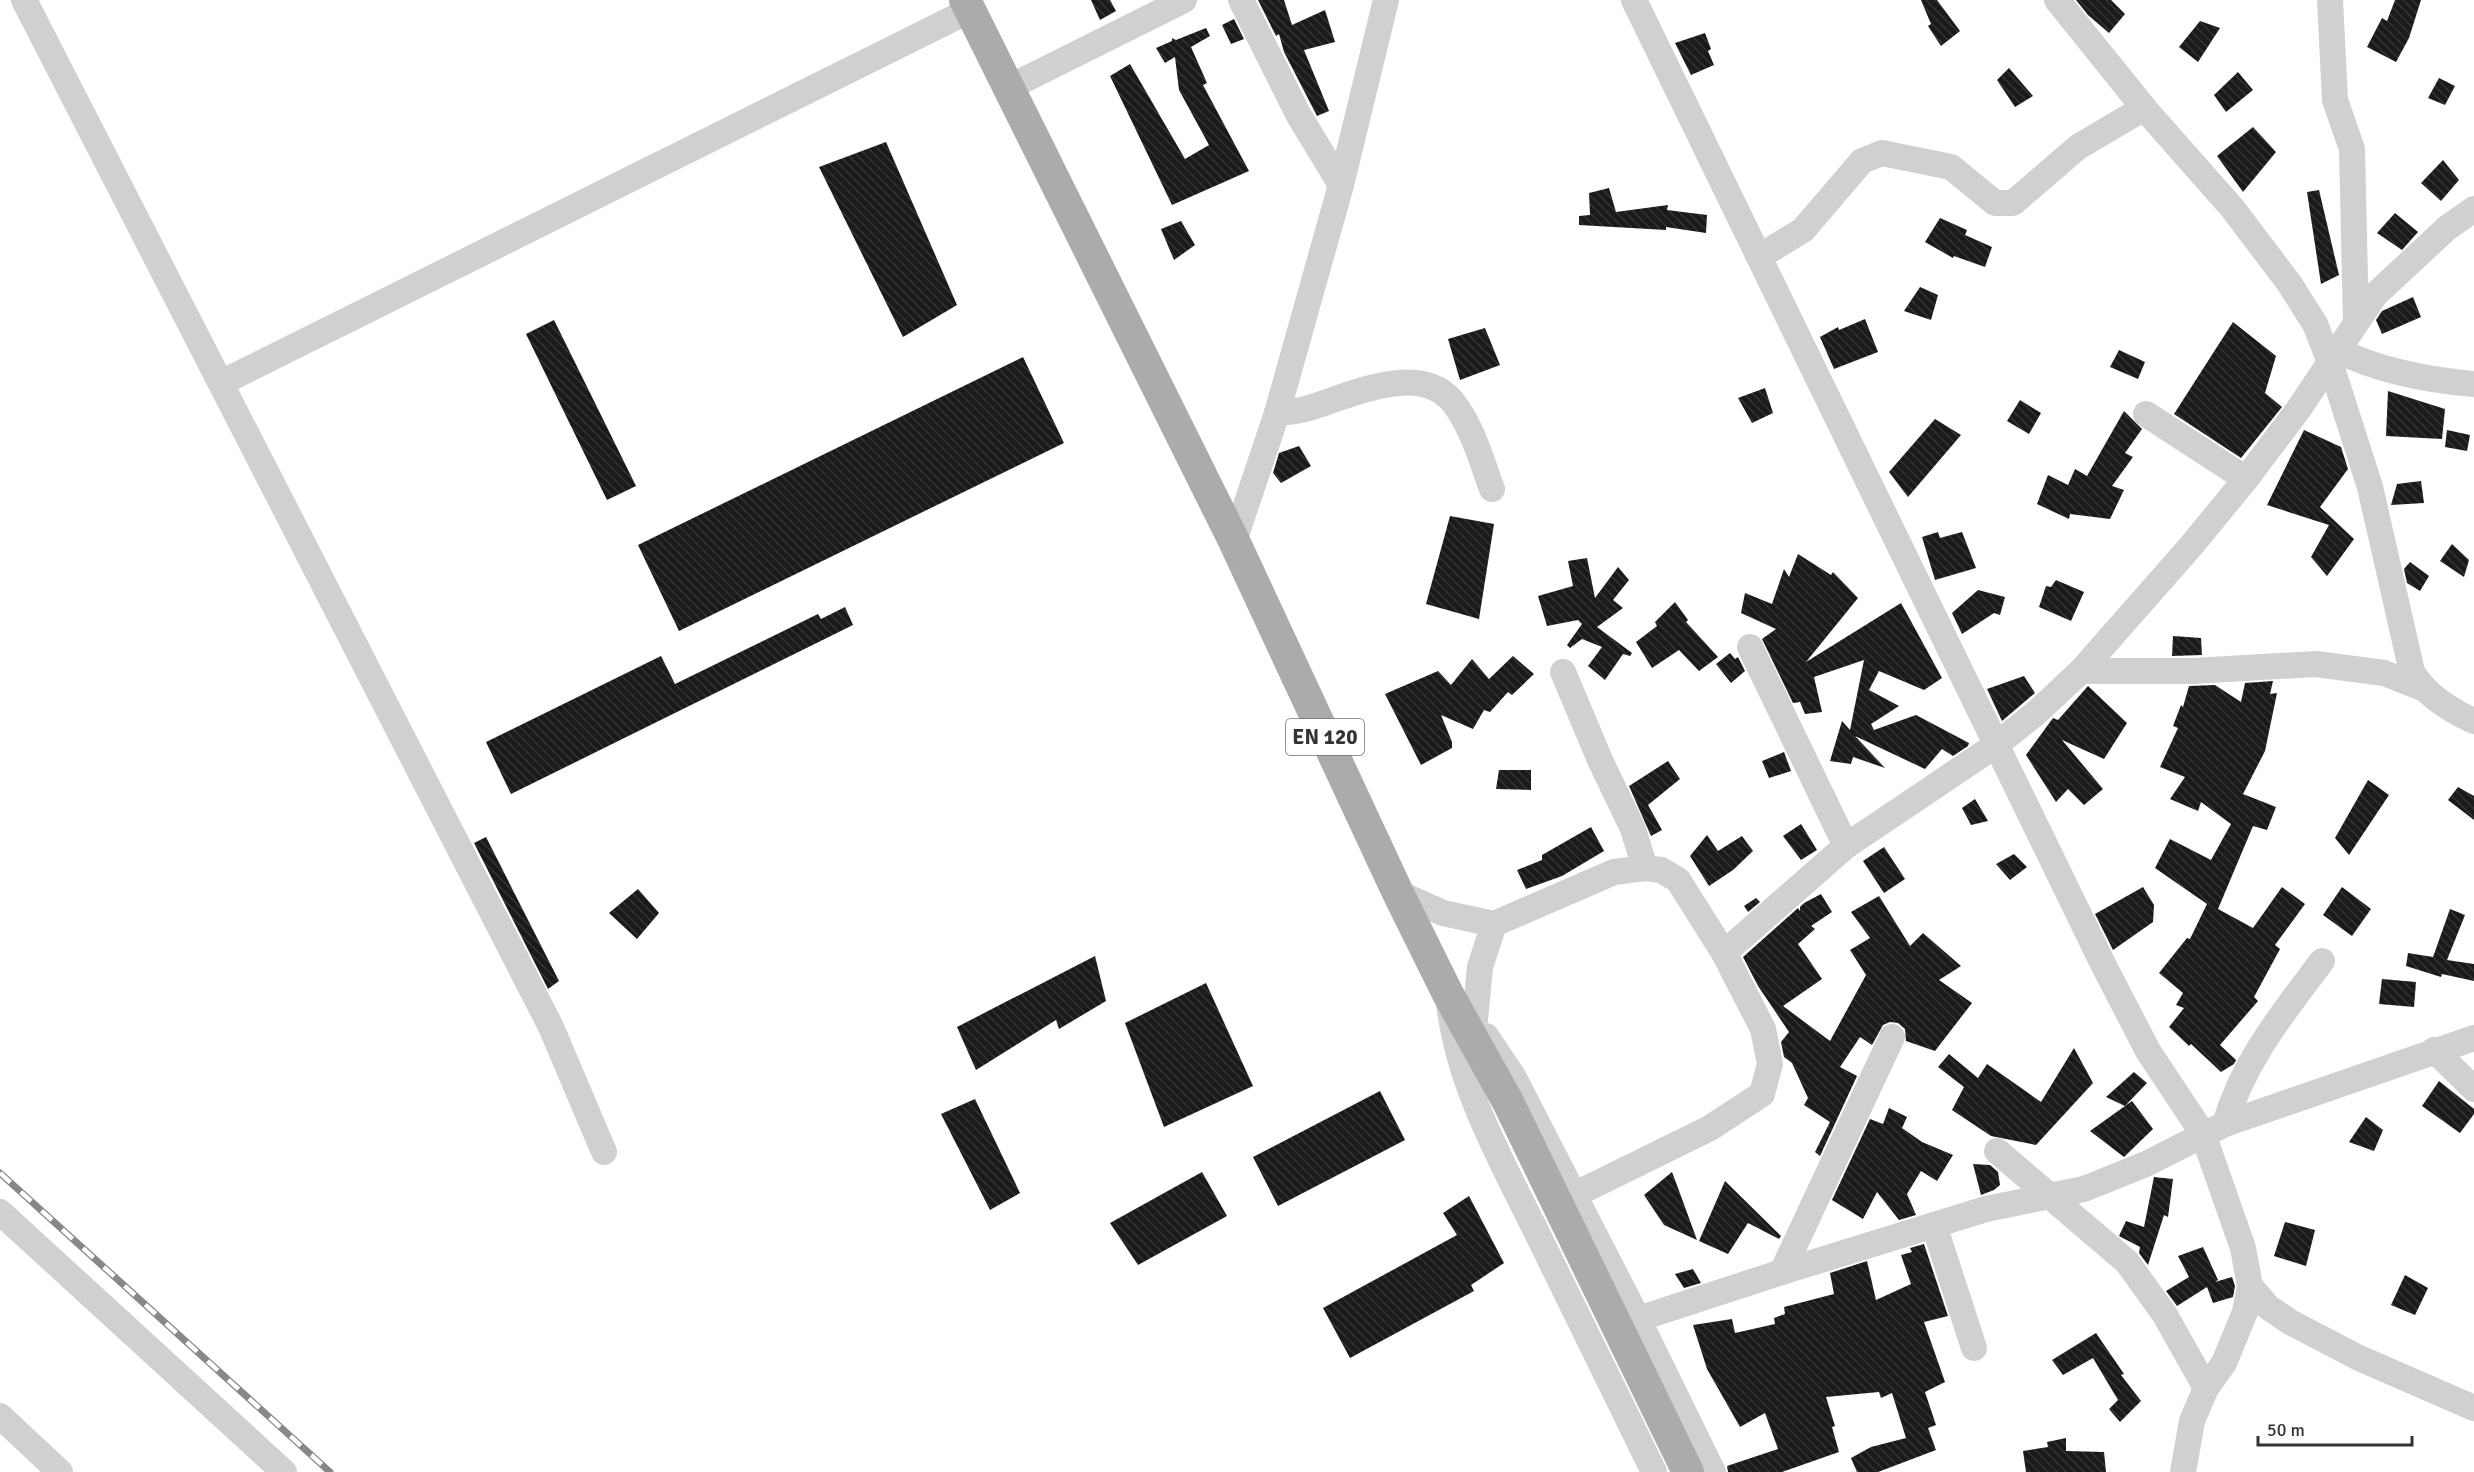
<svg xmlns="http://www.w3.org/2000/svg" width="2474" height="1472" font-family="Signika,sans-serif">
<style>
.building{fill:url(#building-back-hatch)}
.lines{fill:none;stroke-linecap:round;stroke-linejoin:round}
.minor{stroke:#d0d0d0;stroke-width:26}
.major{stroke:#ababab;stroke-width:32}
.rail-casing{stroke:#888;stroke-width:7}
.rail{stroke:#fff;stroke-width:4.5;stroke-dasharray:14;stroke-linecap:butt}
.labels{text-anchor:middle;stroke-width:6;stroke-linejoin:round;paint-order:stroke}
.shield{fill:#fff;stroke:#707070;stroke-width:1.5}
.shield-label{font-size:21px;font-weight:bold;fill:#333}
</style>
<defs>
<pattern id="building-back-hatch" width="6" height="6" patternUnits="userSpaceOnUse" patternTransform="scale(1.5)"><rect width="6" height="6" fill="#1a1a1a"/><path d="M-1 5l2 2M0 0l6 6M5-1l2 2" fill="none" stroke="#333"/></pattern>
</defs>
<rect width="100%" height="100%" fill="#fff"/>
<g class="building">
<polygon points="1091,0 1110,0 1116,11 1100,20"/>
<polygon points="1258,0 1284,0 1292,25 1325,10 1335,42 1304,50 1329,111 1317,116 1284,52 1279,34 1276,36"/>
<polygon points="1921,0 1937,0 1960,31 1941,46 1928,26 1931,24"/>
<polygon points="2076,0 2111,0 2125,14 2109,33 2088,15"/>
<polygon points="2395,0 2421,0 2409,38 2396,62 2367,47 2382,18 2387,21"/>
<polygon points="1234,19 1244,39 1231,44 1222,25"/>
<polygon points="2200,21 2220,28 2198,62 2179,47"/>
<polygon points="1206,28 1210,36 1191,47 1207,83 1203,85 1249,171 1172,205 1110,76 1130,64 1185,159 1209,145 1179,90 1175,57 1165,63 1156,48 1172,41 1172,38 1176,40"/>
<polygon points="1705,33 1711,49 1708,51 1714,65 1691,75 1675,43"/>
<polygon points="2009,68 2033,96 2015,107 1997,80"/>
<polygon points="2238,72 2253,90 2226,112 2214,95"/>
<polygon points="2439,78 2455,86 2445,105 2428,98"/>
<polygon points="2253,127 2276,152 2243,192 2217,156"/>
<polygon points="886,142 957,305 903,337 819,167"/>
<polygon points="2443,160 2459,180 2441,201 2421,183"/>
<polygon points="1609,188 1616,212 1668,205 1667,210 1707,215 1706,233 1666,227 1666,230 1579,225 1579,216 1590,215 1589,193"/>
<polygon points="2319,190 2339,275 2321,284 2307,192"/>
<polygon points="2395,213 2418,232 2402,250 2377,233"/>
<polygon points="1940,218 1967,230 1965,235 1992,247 1985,267 1954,256 1953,258 1925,242"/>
<polygon points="1181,221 1195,245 1174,260 1161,229"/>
<polygon points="1920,287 1938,295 1931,320 1904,311"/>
<polygon points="2413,297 2421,317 2382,334 2376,320 2382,311"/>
<polygon points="1865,319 1878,352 1834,369 1820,337 1838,327 1839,330"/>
<polygon points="554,320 636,486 607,500 526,334"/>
<polygon points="2233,322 2276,356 2265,393 2282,407 2241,458 2174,414"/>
<polygon points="1485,328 1500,365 1460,380 1448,339"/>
<polygon points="2119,350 2145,362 2138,379 2110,367"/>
<polygon points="1023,357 1064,443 679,631 638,545"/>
<polygon points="1765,388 1773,413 1752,423 1738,398"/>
<polygon points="2388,391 2445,409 2442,439 2386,436"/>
<polygon points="2020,400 2041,413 2029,434 2007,421"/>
<polygon points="2124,411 2142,429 2125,453 2133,457 2112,486 2124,490 2110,519 2070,514 2069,519 2037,504 2048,475 2068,485 2075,469 2087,476"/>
<polygon points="1935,419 1961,435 1908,497 1889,472"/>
<polygon points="2304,430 2341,447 2348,469 2320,507 2354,539 2327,576 2311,557 2329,525 2267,505"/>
<polygon points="2447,430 2470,435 2467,451 2445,447"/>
<polygon points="1299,446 1311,466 1281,483 1273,473 1279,453"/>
<polygon points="2421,481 2424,503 2391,505 2397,484"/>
<polygon points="1450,516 1494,524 1479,619 1426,604"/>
<polygon points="1938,532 1940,538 1962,532 1976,568 1935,580 1922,537"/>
<polygon points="2452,544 2469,560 2464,577 2440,561"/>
<polygon points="1798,554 1831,575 1833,572 1858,598 1806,662 1901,603 1942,678 1924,690 1879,671 1869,690 1899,706 1871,724 1874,730 1916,715 1969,743 1968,746 1953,756 1942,749 1925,769 1855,736 1885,768 1853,757 1851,764 1830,761 1842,721 1850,730 1864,660 1814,677 1822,712 1805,714 1800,702 1793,703 1762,639 1776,629 1741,613 1745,593 1772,604 1784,569 1789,577"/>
<polygon points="1587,558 1595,598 1618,567 1629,580 1613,600 1623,608 1597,627 1632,653 1630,656 1623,654 1605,680 1588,666 1602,647 1582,639 1570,648 1567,645 1582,624 1578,620 1547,626 1538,596 1573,586 1568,561"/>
<polygon points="2410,562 2429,576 2420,591 2407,583 2404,569"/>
<polygon points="2056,580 2084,592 2071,621 2039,607 2046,586 2051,587"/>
<polygon points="1978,590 2005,597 2000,615 1994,613 1962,634 1952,613"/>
<polygon points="1675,602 1688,620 1686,622 1718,657 1699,671 1679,650 1652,668 1636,642 1657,626 1655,622"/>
<polygon points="845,607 853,625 511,794 486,742 661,656 675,684 818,614 821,619"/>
<polygon points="2173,636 2201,638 2202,655 2172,656"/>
<polygon points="1730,653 1735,659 1738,657 1745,671 1731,683 1716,664"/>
<polygon points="1513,656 1534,674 1512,695 1508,692 1490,712 1484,710 1473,729 1441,715 1452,742 1452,748 1421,765 1385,694 1438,671 1451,685 1472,659 1489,679"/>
<polygon points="2024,676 2035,693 2002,721 1987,689"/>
<polygon points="2273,681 2270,694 2277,693 2265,751 2243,794 2276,807 2267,830 2253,826 2218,909 2253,928 2282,887 2305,904 2275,945 2280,949 2254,997 2258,1001 2220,1045 2236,1060 2234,1064 2221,1072 2191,1044 2189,1046 2169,1027 2184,1008 2176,1005 2183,993 2159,973 2187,938 2190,939 2207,904 2155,868 2170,839 2211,860 2231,824 2201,802 2198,811 2170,799 2185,777 2160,767 2178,728 2173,726 2181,705 2183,707 2189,686 2215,685 2241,702 2245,683"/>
<polygon points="2088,686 2127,723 2104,759 2062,740 2103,789 2084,805 2068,789 2056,802 2026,755 2053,718 2058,720"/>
<polygon points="1784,752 1791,771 1769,778 1762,761"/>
<polygon points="1668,761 1680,779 1648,805 1662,830 1651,836 1629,786"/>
<polygon points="1499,770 1531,770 1531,790 1496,789"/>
<polygon points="2368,780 2389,795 2349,855 2335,838"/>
<polygon points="2458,787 2474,796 2474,820 2448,800"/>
<polygon points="1975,799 1988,821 1971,825 1962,808"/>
<polygon points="1801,824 1817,850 1801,860 1783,836"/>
<polygon points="1591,827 1604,851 1562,876 1526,889 1517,870 1542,860 1542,855"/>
<polygon points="1707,835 1718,851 1742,836 1753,851 1733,870 1709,886 1690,856"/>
<polygon points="486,837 559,981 548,989 474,843"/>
<polygon points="1884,847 1905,879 1884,893 1863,861"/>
<polygon points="2014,854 2027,867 2010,880 1996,864"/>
<polygon points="2143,887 2154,905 2153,922 2113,950 2095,914"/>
<polygon points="2342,887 2371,909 2352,936 2323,915"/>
<polygon points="638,889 659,913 637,939 609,913"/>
<polygon points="1821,894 1832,912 1811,926 1815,929 1798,944 1822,979 1783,1006 1830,1041 1866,975 1850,950 1870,938 1851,912 1879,896 1910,946 1923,933 1961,966 1939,980 1972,1003 1935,1051 1906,1041 1905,1029 1898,1023 1890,1022 1883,1025 1872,1045 1860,1037 1840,1067 1857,1076 1820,1156 1815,1152 1830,1122 1804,1105 1808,1098 1792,1063 1784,1057 1781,1042 1789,1032 1758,986 1743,957 1798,908 1800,911 1800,907 1804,903"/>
<polygon points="1756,898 1760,902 1748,912 1744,906"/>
<polygon points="2450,909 2465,915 2447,960 2474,964 2474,981 2442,974 2441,977 2406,966 2408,953 2433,957"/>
<polygon points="1095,956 1106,1001 1059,1029 1056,1020 976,1070 957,1027"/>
<polygon points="2382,979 2416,982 2414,1007 2379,1004"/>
<polygon points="1206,983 1253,1086 1164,1127 1125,1023"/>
<polygon points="2074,1048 2093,1083 2036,1145 1991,1136 1952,1110 1964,1087 1938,1067 1949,1054 1978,1078 1987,1064 2041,1102"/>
<polygon points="2134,1072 2147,1083 2125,1106 2106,1097"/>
<polygon points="2439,1081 2474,1109 2474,1114 2460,1133 2422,1106"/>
<polygon points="1380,1091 1405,1140 1278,1206 1253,1157"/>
<polygon points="975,1099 1020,1193 990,1210 941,1114"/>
<polygon points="2132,1101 2153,1129 2124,1157 2090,1131"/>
<polygon points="1889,1108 1907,1117 1902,1128 1922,1142 1953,1155 1937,1181 1921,1171 1907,1194 1916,1215 1899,1220 1877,1192 1863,1219 1832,1200 1870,1119 1883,1124"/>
<polygon points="2366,1117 2383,1130 2374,1151 2349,1142"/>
<polygon points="1973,1164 1990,1165 1998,1172 2000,1185 1994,1190 1981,1195"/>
<polygon points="1202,1172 1227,1216 1138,1265 1110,1223"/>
<polygon points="1672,1172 1678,1188 1697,1240 1664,1225 1644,1195"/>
<polygon points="2154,1177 2173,1179 2168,1217 2164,1215 2148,1265 2139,1253 2140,1247 2119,1236 2126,1221 2144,1227"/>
<polygon points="1725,1181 1781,1236 1779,1239 1748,1223 1728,1254 1699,1241"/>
<polygon points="1469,1196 1504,1263 1471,1285 1474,1291 1350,1358 1323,1308 1457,1235 1443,1213"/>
<polygon points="2285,1222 2315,1230 2306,1266 2274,1256"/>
<polygon points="1924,1244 1948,1316 1924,1322 1945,1382 1925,1392 1936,1425 1928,1428 1936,1450 1878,1472 1857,1472 1851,1458 1871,1447 1906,1438 1892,1393 1881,1398 1879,1392 1826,1397 1835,1426 1832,1427 1839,1452 1782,1472 1728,1472 1727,1466 1778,1449 1765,1413 1740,1427 1707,1369 1693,1325 1732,1319 1735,1333 1775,1324 1774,1318 1785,1314 1784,1307 1834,1294 1830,1273 1867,1261 1876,1300 1911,1284 1901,1255 1912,1252 1910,1248"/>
<polygon points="2203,1247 2218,1280 2215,1282 2232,1277 2235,1286 2233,1297 2213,1303 2207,1287 2177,1306 2166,1291 2189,1277 2178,1256"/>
<polygon points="1693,1269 1701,1283 1684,1288 1675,1274"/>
<polygon points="2405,1275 2428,1288 2415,1315 2391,1305"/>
<polygon points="2096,1333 2124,1374 2121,1375 2141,1401 2120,1422 2109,1409 2118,1400 2093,1358 2063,1375 2052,1360"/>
<polygon points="2066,1438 2066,1451 2104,1452 2106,1472 2026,1472 2023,1451 2048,1447 2047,1442"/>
</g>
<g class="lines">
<g class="minor">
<polyline points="24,0 551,1027 604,1152"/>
<polyline points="1634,0 2103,964 2148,1051 2203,1134 2243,1248 2250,1286 2245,1312 2224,1363 2206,1388 2192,1421 2183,1472"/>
<path d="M2057,0L2144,108L2233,209L2289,283L2315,324L2330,362L2370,487L2412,672C2426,695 2449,710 2474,721"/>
<polyline points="2330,0 2335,100 2352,149 2356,322"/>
<polyline points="1008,88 1184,0"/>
<polyline points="1341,185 1386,0"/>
<polyline points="1759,257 1803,230 1862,161 1882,153 1951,167 1995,203 2013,203 2078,147 2144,108"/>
<path d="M2337,350C2379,371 2427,380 2474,384"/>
<polyline points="221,383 970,10"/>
<path d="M1277,413C1286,412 1296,412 1305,409C1349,397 1425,356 1458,409C1474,433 1482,462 1492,489"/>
<polyline points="2146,414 2246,479"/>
<polyline points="1234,541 1277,413 1341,185 1298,114 1241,0"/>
<polyline points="1750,647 1846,846"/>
<polyline points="2081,671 2193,671 2316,664 2384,673 2422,688"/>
<polyline points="1563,672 1600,760 1633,829 1645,868"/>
<polyline points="1398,893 1443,913 1494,924 1614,872 1645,868 1661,870 1678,880 1724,953 1763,1029 1770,1064 1762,1094 1710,1128 1574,1195"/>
<polyline points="1724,953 1846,846 1996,745 2036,713 2081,671 2191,546 2246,479 2298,410 2375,295 2447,228 2474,209"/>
<path d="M1449,1003C1458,1084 1500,1158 1536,1231C1575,1311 1615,1392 1654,1472"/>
<polyline points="1475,1020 1480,967 1494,924"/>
<polyline points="1486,1036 1513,1076 1638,1319 1713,1472"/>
<polyline points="2434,1050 2474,1089"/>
<path d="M2225,1124C2244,1060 2283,1013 2322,961"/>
<polyline points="1997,1151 2127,1262 2165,1315 2206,1388"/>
<polyline points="0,1212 284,1472"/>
<polyline points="1934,1225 1974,1348"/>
<polyline points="1782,1272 1892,1037"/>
<polyline points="2250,1286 2268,1307 2290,1322 2359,1358 2474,1408"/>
<polyline points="1638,1319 1782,1272 1986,1209 2084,1189 2146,1164 2225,1124 2474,1038"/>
<polyline points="0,1416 60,1472"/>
</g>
<polyline class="major" points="965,0 1234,541 1398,893 1448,994 1508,1102 1688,1472"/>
<defs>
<polyline id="rail" points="0,1173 330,1472"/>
</defs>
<use href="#rail" class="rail-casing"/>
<use href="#rail" class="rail"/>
</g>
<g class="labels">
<rect class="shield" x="1286" y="719" width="78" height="36" rx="4.5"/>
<g class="shield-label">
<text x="1325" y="744">EN 120</text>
</g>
</g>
<path d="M2258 1436v9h154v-9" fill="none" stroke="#333333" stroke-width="3"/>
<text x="2267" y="1436" font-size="18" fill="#333333" stroke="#ffffff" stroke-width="4.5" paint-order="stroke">50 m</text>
</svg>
